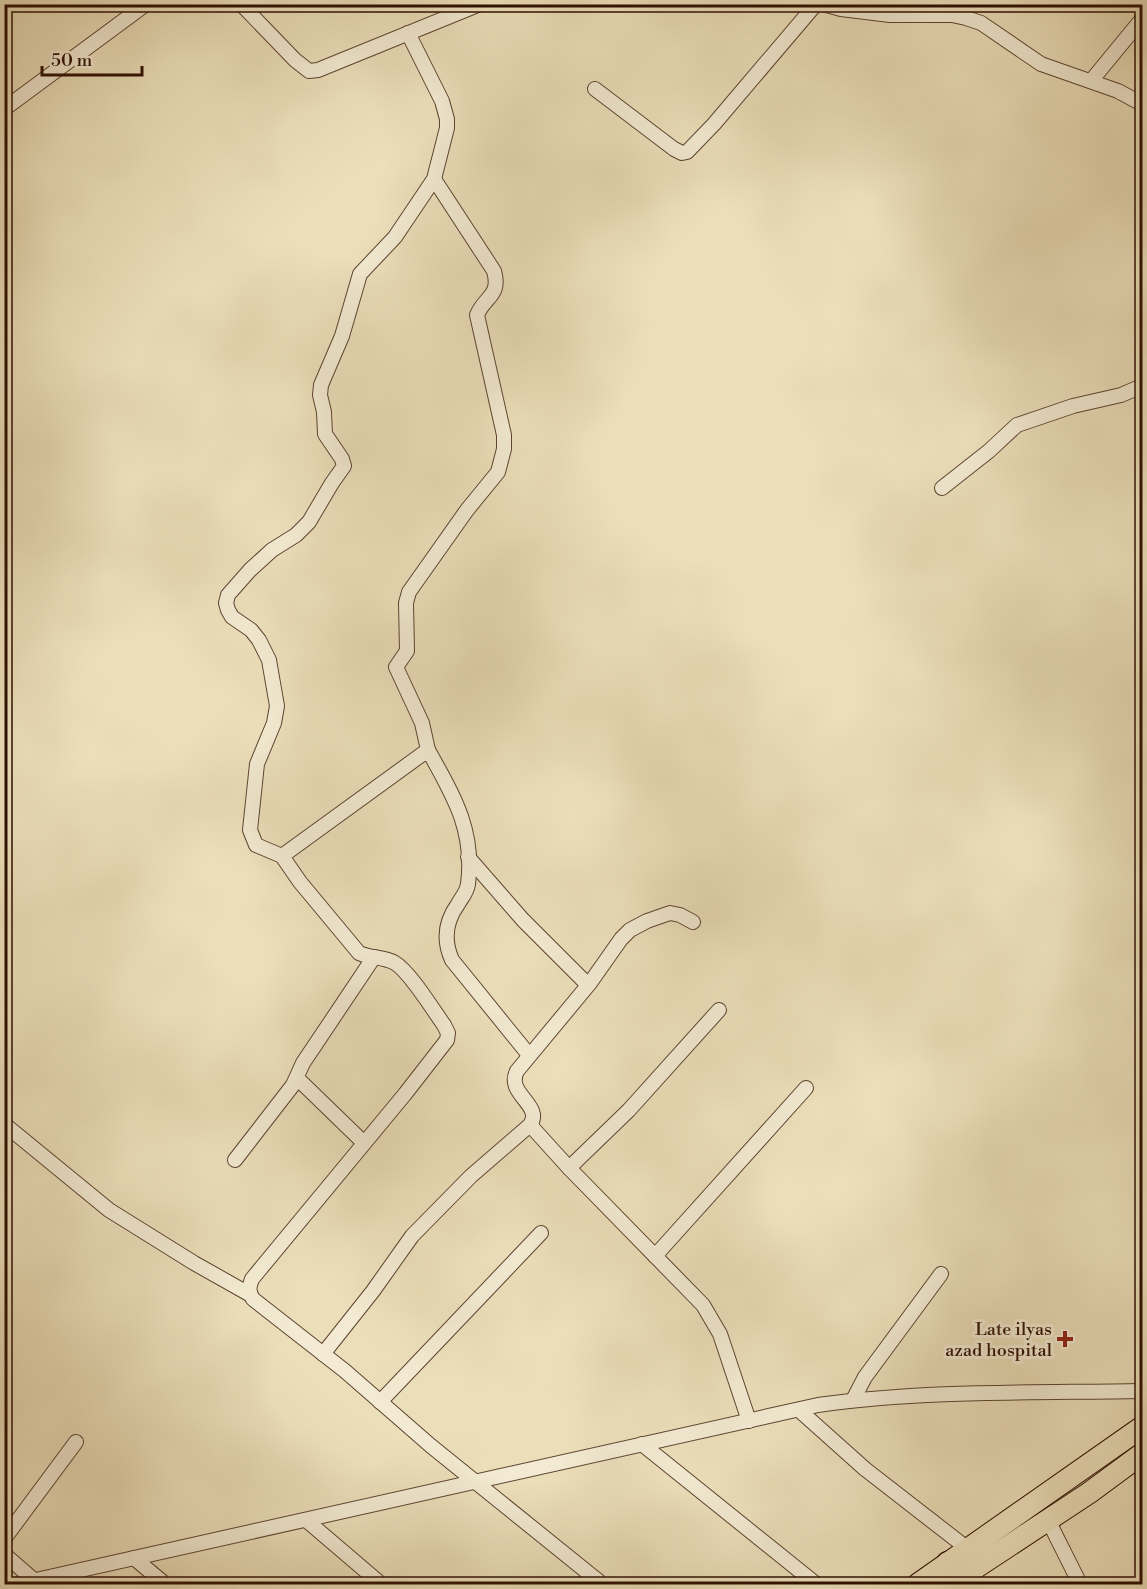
<svg xmlns="http://www.w3.org/2000/svg" width="1147" height="1589" font-family="'Libre Bodoni',serif">
<style>
.lines{fill:none;stroke-linecap:round;stroke-linejoin:round}
.minor-casing{stroke:#5d4330;stroke-width:16}
.primary-casing{stroke:#2e0f02;stroke-width:23}
.trunk-casing{stroke:#2e0f02;stroke-width:25}
.minor{stroke:#f2ead2;stroke-width:14}
.primary{stroke:#ebdfba;stroke-width:21}
.trunk{stroke:#ebdfba;stroke-width:22}
.poi-dot{fill:#8f2418;stroke:#f2ead2;stroke-width:2}
.labels{text-anchor:middle;stroke-width:6;stroke-linejoin:round;paint-order:stroke}
.poi-label{font-size:18px;fill:#2e0f02;stroke:#f2ead2;text-anchor:end}
</style>
<rect width="100%" height="100%" fill="#ebdfba"/>
<filter id="stains"><feTurbulence type="fractalNoise" baseFrequency=".00333" numOctaves="4"/><feColorMatrix values="0 0 0 0 .2 0 0 0 0 .09 0 0 0 0 .02 0 0 0 .5 -.17"/></filter>
<radialGradient id="worn" r=".72"><stop offset=".6" stop-color="#630" stop-opacity="0"/><stop offset="1" stop-color="#630" stop-opacity=".3"/></radialGradient>
<g class="lines">
<defs>
<g id="minor">
<polyline points="241,4 295,60 309,71 318,70 480,4"/>
<polyline points="823,4 841,9 890,15 952,15 966,18 981,23 1041,64 1118,91 1142,104"/>
<path d="M408,33L442,101L447,119V128L434,179L395,237L360,274L342,336L321,385L320,395L324,412L325,434L342,459L344,466L332,483L309,522L296,535L272,550L250,570L228,595L226,603L228,610L232,617L251,630L259,640L269,660L277,706L274,723L257,764L250,830L256,845L282,856L300,882L359,953C371,959 384,956 395,963C410,972 433,1010 444,1025L448,1033L447,1040L405,1094L252,1279C249,1287 248,1291 253,1299L345,1371L431,1446L602,1584"/>
<polyline points="1091,81 1142,19"/>
<polyline points="595,89 674,149 682,153 687,152 714,124 816,4"/>
<polyline points="4,109 146,4"/>
<polyline points="942,488 989,451 1017,425 1073,406 1121,395 1142,386"/>
<path d="M428,750L422,723L396,667L407,651L406,603L409,592L467,510L498,472L504,449V435L477,315C485,296 501,296 494,271L434,179"/>
<path d="M282,856L428,750C453,795 475,830 468,884C467,892 462,897 458,904C445,922 443,940 452,960L529,1055"/>
<polyline points="468,857 523,920 588,985"/>
<polyline points="297,1078 364,1143"/>
<polyline points="4,1124 109,1210 194,1263 249,1294"/>
<polyline points="530,1125 569,1168 703,1305 720,1334 749,1421"/>
<polyline points="235,1160 293,1085 303,1063 374,957"/>
<polyline points="569,1168 629,1110 719,1010"/>
<polyline points="655,1256 806,1088"/>
<path d="M323,1354L373,1291L412,1236L471,1176L530,1125C544,1105 505,1094 517,1071L590,983L621,939L630,930L647,921L670,913L680,915L693,922"/>
<polyline points="853,1400 865,1377 941,1274"/>
<polyline points="380,1402 541,1233"/>
<polyline points="799,1410 865,1469 968,1549"/>
<polyline points="642,1444 816,1584"/>
<polyline points="306,1520 381,1584"/>
<polyline points="1048,1520 1080,1584"/>
<polyline points="4,1539 76,1442"/>
<polyline points="4,1554 35,1581"/>
<polyline points="134,1558 165,1584"/>
<path d="M18,1584L818,1405C925,1390 1035,1393 1142,1391"/>
</g>
<g id="primary">
<polyline points="918,1584 1142,1427"/>
<polyline points="951,1584 1089,1493 1142,1454"/>
</g>
<polyline id="trunk" points="948,1563 958,1579"/>
</defs>
<use href="#minor" class="minor-casing"/>
<use href="#primary" class="primary-casing"/>
<use href="#trunk" class="trunk-casing"/>
<use href="#minor" class="minor"/>
<use href="#primary" class="primary"/>
<use href="#trunk" class="trunk"/>
</g>
<path class="poi-dot" d="M1062 1330h6v6h6v6h-6v6h-6v-6h-6v-6h6z"/>
<g class="labels">
<g class="poi-label">
<text x="1052" y="1335">Late ilyas<tspan x="1052" dy="21">azad hospital</tspan></text>
</g>
</g>
<rect width="1147" height="1589" fill="none" stroke="#ebdfba" stroke-width="24"/>
<rect x="6" y="6" width="1135" height="1577" fill="none" stroke="#2e0f02" stroke-width="3"/>
<rect x="12" y="12" width="1123" height="1565" fill="none" stroke="#2e0f02" stroke-width="1.5"/>
<path d="M42 66v9h100v-9" fill="none" stroke="#2e0f02" stroke-width="3"/>
<text x="51" y="66" font-size="18" fill="#2e0f02" stroke="#f2ead2" stroke-width="4.5" paint-order="stroke">50 m</text>
<rect width="100%" height="100%" filter="url(#stains)"/>
<rect width="100%" height="100%" fill="url(#worn)"/>
</svg>
